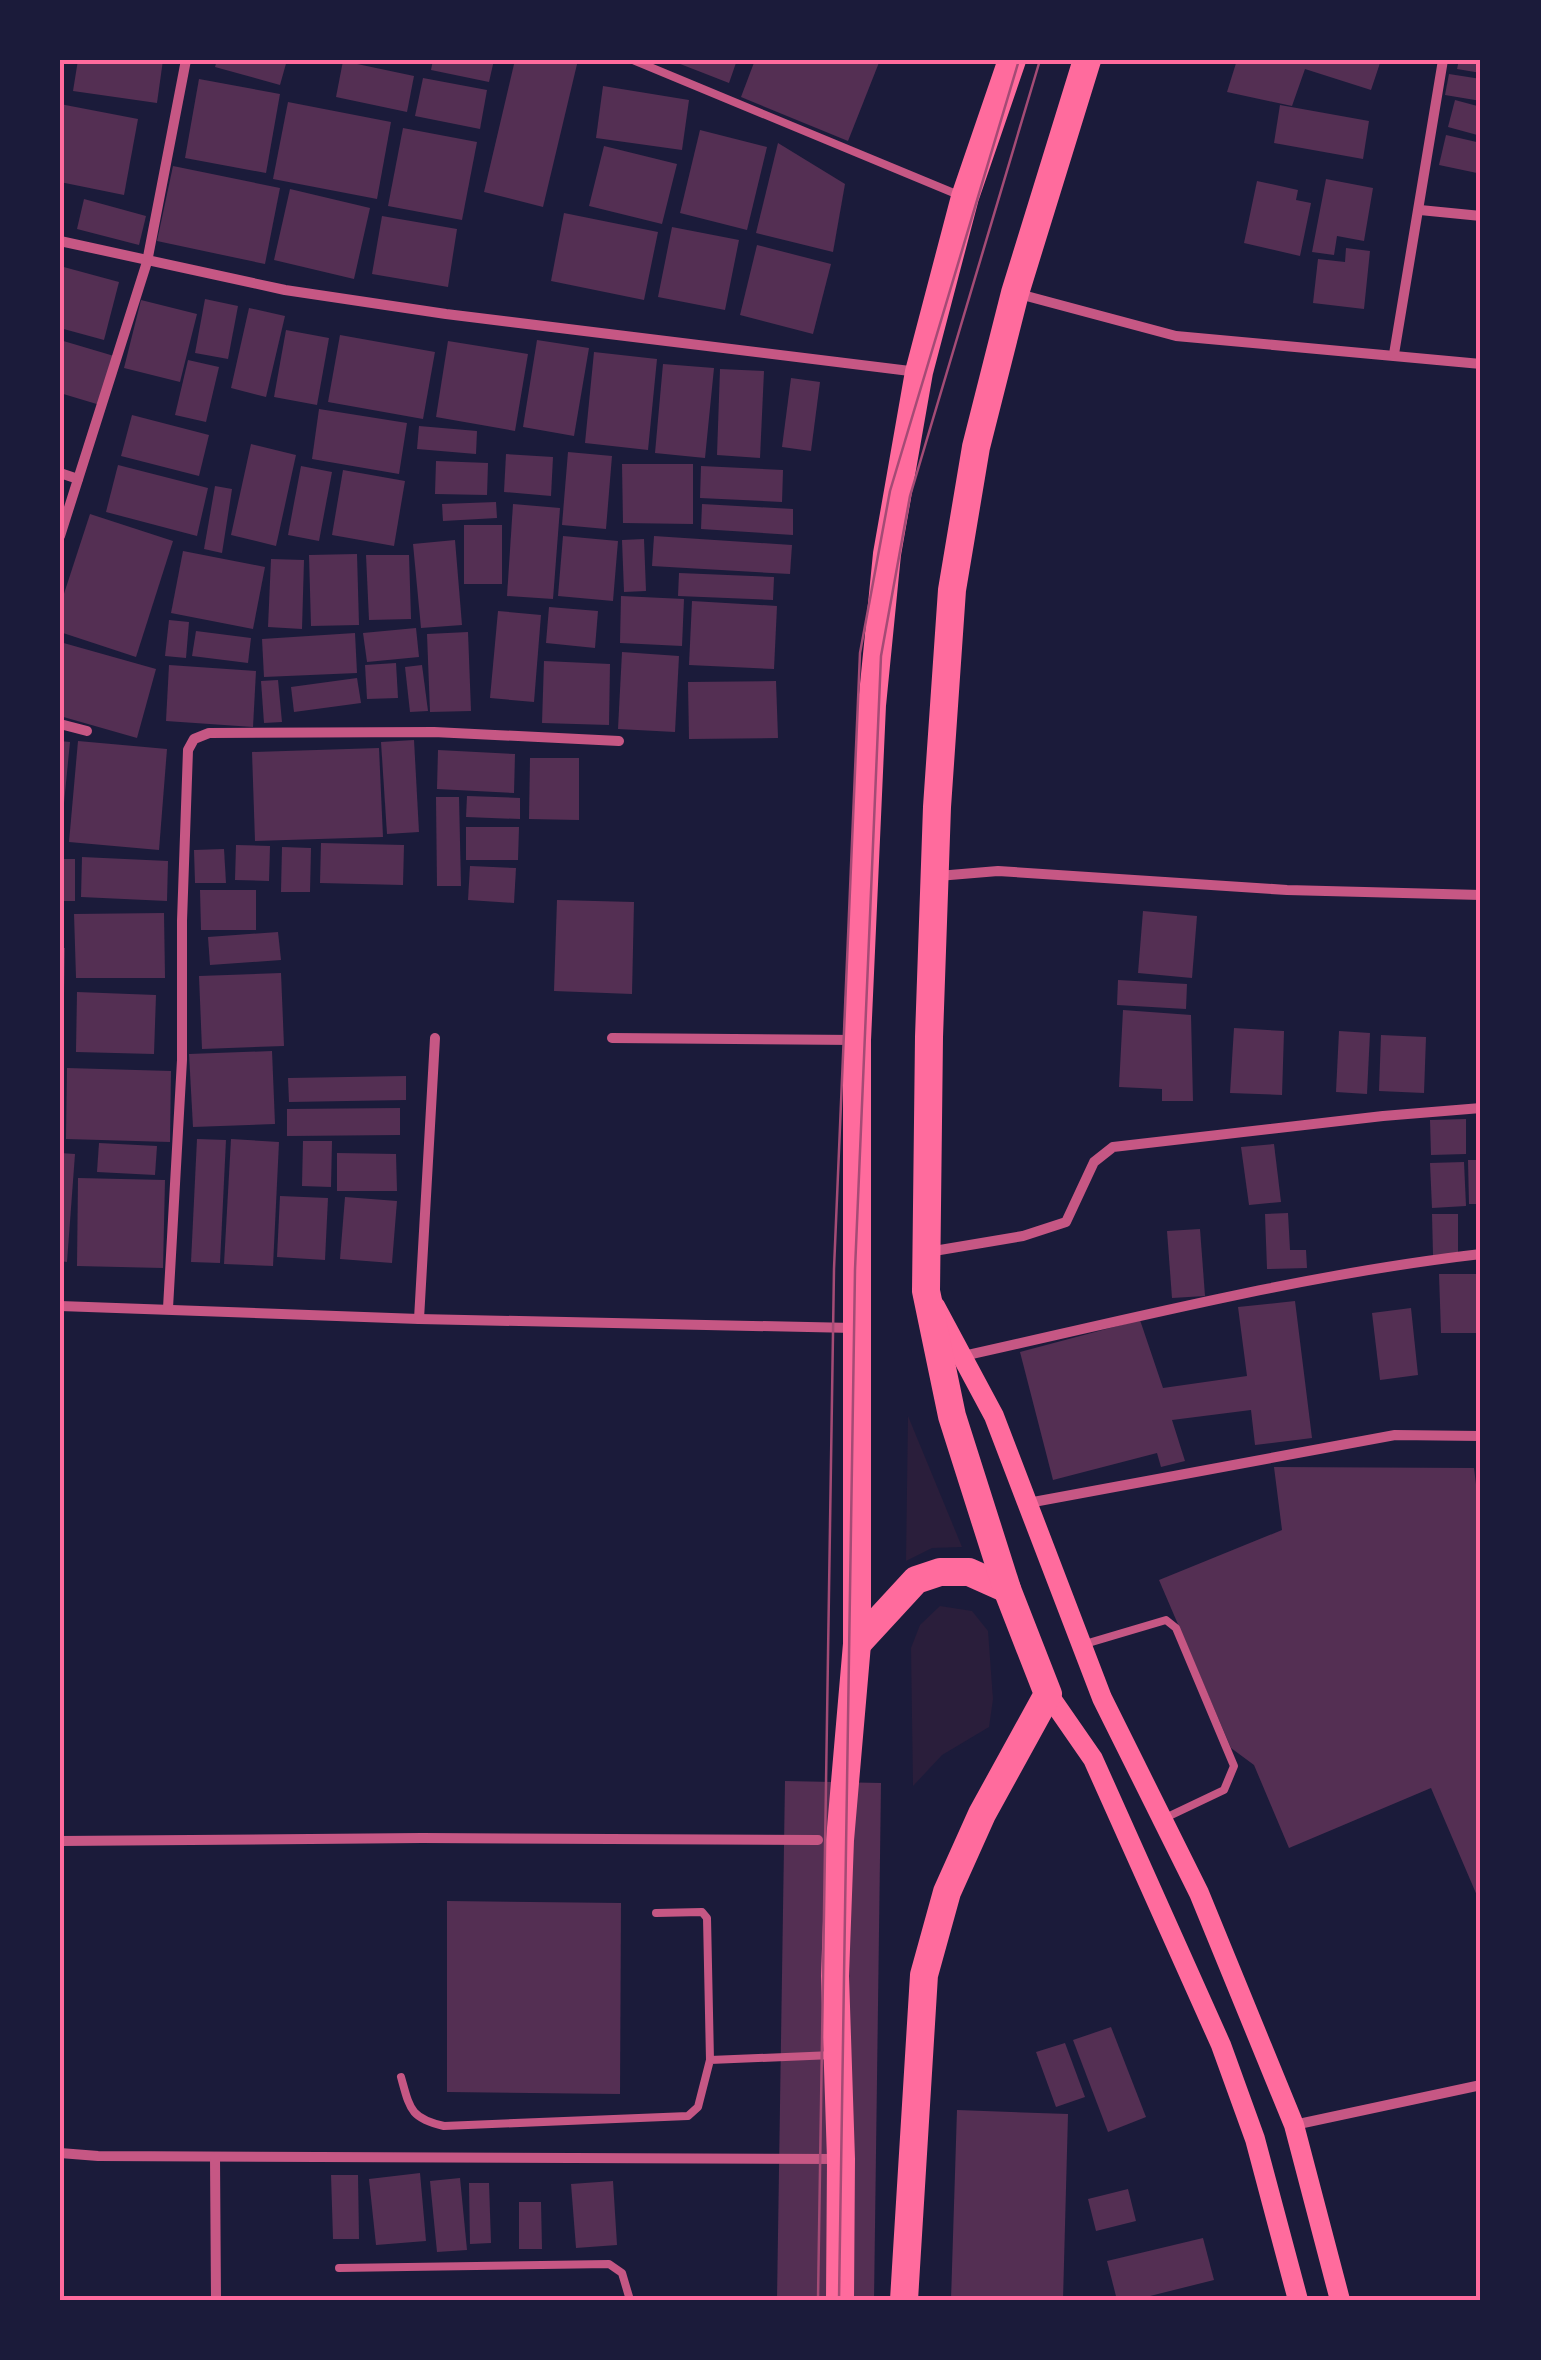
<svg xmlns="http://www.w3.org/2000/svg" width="1541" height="2360" font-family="'Roboto Condensed',sans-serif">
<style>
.green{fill:#2a1e3b}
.building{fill:#542f53}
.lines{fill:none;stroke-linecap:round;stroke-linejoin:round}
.service{stroke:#c65784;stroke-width:8}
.minor{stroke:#c65784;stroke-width:10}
.secondary{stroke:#ff6b9d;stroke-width:20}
.trunk{stroke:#ff6b9d;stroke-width:28}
.tram{stroke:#a44b75;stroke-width:2.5}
.neatline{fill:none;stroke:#ff6b9d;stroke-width:4}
</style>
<rect width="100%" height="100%" fill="#1b1b3a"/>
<g class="green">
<polygon points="908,1416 962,1547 932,1548 906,1561"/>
<polygon points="940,1606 972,1611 988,1631 993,1699 989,1727 942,1755 913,1786 911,1648 920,1625"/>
</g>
<g class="building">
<polygon points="78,60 163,60 157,103 73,91"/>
<polygon points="217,60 287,60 280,85 215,67"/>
<polygon points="433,60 494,60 489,82 431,70"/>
<polygon points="515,60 578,60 543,207 484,192"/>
<polygon points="670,60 737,60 729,83"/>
<polygon points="755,60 880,60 848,141 741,97"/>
<polygon points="1237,60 1381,60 1371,90 1305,69 1292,106 1227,92"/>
<polygon points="1459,60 1481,60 1481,73 1457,69"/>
<polygon points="343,61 414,76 407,112 336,97"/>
<polygon points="1449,74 1481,79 1481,101 1445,95"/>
<polygon points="423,78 487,90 480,129 415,116"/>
<polygon points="199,79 280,94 266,173 185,158"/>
<polygon points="603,86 689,100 682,150 596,138"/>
<polygon points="1455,100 1481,107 1481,136 1448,127"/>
<polygon points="288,102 391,122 377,199 273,179"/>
<polygon points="60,104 138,119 124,195 60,182"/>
<polygon points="1280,105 1369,121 1363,159 1274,143"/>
<polygon points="403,128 477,142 462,220 388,206"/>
<polygon points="700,130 767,147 747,230 680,213"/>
<polygon points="1446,135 1481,143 1477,173 1439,165"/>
<polygon points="778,143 845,184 833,252 756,233"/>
<polygon points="604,146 677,164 662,224 589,206"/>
<polygon points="173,166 280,188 265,264 157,241"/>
<polygon points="1326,179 1373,188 1364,241 1337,236 1334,255 1312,252"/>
<polygon points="1257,181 1298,190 1296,200 1311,203 1300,256 1244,243"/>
<polygon points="290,189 370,208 354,279 274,260"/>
<polygon points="84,199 146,216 139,245 77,229"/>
<polygon points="564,213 658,232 644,300 551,281"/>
<polygon points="382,216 457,229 448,287 372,274"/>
<polygon points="672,227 739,240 725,310 658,297"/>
<polygon points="757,245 831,264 813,334 740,315"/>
<polygon points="1346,248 1370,251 1364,309 1313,303 1318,259 1345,262"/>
<polygon points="60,266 119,282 104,340 60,328"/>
<polygon points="205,299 238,306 228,359 195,353"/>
<polygon points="141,300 197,314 180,382 124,368"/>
<polygon points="249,308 285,316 266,397 231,388"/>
<polygon points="286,330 329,338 317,405 274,397"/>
<polygon points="340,335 435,352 423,419 328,402"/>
<polygon points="60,340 114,356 100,405 60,393"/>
<polygon points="537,340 589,348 574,436 523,427"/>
<polygon points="448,341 528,354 515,431 436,417"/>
<polygon points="594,352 657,359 648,450 585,443"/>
<polygon points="188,360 219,367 206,422 175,415"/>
<polygon points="663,364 714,368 705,458 655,453"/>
<polygon points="720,369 764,371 760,458 717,455"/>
<polygon points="791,378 820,382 811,451 782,447"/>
<polygon points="319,409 407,423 399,474 312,459"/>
<polygon points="132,415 209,435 199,476 121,456"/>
<polygon points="419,426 477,431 476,454 417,449"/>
<polygon points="251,444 296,455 276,546 231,535"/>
<polygon points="568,452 612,456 606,529 562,525"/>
<polygon points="506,454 553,457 551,496 504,492"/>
<polygon points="436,461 488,463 487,495 435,494"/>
<polygon points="622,464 693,464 693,524 623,523"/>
<polygon points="118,465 208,488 197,536 106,512"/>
<polygon points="301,466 332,472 319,541 288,535"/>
<polygon points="701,466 783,470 782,502 700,498"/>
<polygon points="343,470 405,481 394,546 332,535"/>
<polygon points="215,486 232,489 222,553 204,549"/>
<polygon points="496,502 497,518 443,521 442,504"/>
<polygon points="513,504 560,508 553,599 507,596"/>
<polygon points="702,504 793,509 793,535 701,529"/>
<polygon points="90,514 173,541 136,657 60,632 60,606"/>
<rect x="464" y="525" width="38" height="59"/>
<polygon points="563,536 618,541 613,601 558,596"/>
<polygon points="654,536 792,545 790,574 652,566"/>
<polygon points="644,539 646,591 624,592 622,540"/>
<polygon points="455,540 462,625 421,628 413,544"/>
<polygon points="183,551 265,567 253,629 171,613"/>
<polygon points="357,554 359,625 311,626 309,555"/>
<polygon points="366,555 409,555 411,619 369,620"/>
<polygon points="271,559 304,560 302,629 268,627"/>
<polygon points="679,573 774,577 773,600 678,596"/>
<polygon points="621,596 684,599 682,646 620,643"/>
<polygon points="692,601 777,606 774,669 689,665"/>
<polygon points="549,607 598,611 595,648 546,643"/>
<polygon points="498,611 541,615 534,702 490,698"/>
<polygon points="169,620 189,622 186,658 165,656"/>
<polygon points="416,628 419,657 367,662 363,633"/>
<polygon points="196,631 251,638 248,663 192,656"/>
<polygon points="468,632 471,711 430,712 427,634"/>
<polygon points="355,633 357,673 264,677 262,639"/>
<polygon points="60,642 156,669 137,738 60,716"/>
<polygon points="622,652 679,656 675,732 618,729"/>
<polygon points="544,661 610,664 609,725 542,723"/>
<polygon points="396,663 398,698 367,699 365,665"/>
<polygon points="169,665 256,671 253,727 166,721"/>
<polygon points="422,665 428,711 410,712 405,667"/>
<polygon points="357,678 361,703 294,712 291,687"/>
<polygon points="278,680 282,722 264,723 261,681"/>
<polygon points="776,681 778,738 689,739 688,682"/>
<polygon points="414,740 419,832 387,834 381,742"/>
<polygon points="60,741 70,742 64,803 60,803"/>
<polygon points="78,741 167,749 159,850 69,842"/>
<polygon points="379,748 383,837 255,841 252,752"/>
<polygon points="438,750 515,754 514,793 437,789"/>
<polygon points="530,758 579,758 579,820 529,819"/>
<polygon points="467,796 520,798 520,819 466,817"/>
<polygon points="436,797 459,797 461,886 437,886"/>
<polygon points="466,827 519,827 518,860 466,860"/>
<polygon points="321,843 404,845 403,885 320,883"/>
<polygon points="236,845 270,846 269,881 235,880"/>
<polygon points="282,847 311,848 310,892 281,892"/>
<polygon points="224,849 226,883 195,883 194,850"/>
<polygon points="82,857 168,861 167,901 81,897"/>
<rect x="60" y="859" width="15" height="42"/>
<polygon points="470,866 516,868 514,903 468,900"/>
<polygon points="200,890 256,890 256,930 201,930"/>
<polygon points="557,900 634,902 632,994 554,991"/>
<polygon points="1143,911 1197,916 1192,978 1138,973"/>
<polygon points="164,913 165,978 76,978 74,914"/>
<polygon points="278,932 281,960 210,965 208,937"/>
<polygon points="60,948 65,948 63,1040 60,1040"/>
<polygon points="281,973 284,1046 202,1049 199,976"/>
<polygon points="1118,980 1187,984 1186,1009 1117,1005"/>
<polygon points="77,992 156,995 154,1054 76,1052"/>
<polygon points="1123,1010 1191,1015 1193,1101 1162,1101 1162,1089 1119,1087"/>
<polygon points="1234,1028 1284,1031 1282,1095 1230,1093"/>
<polygon points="1339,1031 1370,1033 1367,1094 1336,1092"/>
<polygon points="1381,1035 1426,1037 1424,1093 1379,1091"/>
<polygon points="272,1051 275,1124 193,1127 189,1054"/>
<polygon points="67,1068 171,1071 170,1142 66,1139"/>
<polygon points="406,1076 406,1100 289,1102 288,1078"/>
<polygon points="400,1108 400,1135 287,1136 287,1109"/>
<polygon points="1466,1119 1466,1154 1431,1155 1430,1120"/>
<polygon points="197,1139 226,1140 220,1263 191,1262"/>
<polygon points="231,1139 279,1142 273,1266 224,1264"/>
<polygon points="303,1141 332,1141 331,1187 302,1186"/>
<polygon points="99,1143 157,1146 155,1175 97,1172"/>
<polygon points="1274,1144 1281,1202 1249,1205 1241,1147"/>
<polygon points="60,1153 75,1154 67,1262 60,1261"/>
<polygon points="337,1153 396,1154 397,1191 337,1191"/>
<polygon points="1468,1160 1481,1160 1481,1204 1469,1204"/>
<polygon points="1464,1162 1466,1206 1432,1208 1430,1163"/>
<polygon points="78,1178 165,1180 163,1268 77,1266"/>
<polygon points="280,1196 328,1198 325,1260 277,1257"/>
<polygon points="345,1197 397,1201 392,1263 340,1259"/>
<polygon points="1288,1213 1290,1250 1306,1250 1307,1268 1267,1269 1265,1214"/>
<polygon points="1432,1214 1458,1214 1458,1254 1433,1255"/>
<polygon points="1200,1229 1205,1296 1172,1298 1167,1231"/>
<polygon points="1439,1274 1481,1274 1481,1333 1441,1333"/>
<polygon points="1295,1301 1312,1438 1255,1445 1251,1410 1172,1420 1185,1461 1161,1467 1157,1453 1053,1480 1020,1352 1140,1320 1163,1388 1247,1376 1238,1307"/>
<polygon points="1411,1308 1418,1375 1380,1380 1372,1313"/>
<polygon points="1274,1467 1474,1468 1481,1525 1481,1905 1431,1788 1289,1848 1254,1765 1231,1748 1159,1580 1282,1530"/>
<polygon points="785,1781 881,1783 874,2300 777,2300"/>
<polygon points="447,1901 621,1903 620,2094 447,2092"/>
<polygon points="1111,2027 1146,2117 1108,2132 1073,2040"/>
<polygon points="1065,2043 1085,2097 1056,2107 1036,2052"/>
<polygon points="957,2110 1068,2114 1063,2300 951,2300"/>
<polygon points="420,2173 426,2241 376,2245 369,2179"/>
<polygon points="331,2175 358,2175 359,2239 333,2239"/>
<polygon points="460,2178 467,2250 437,2252 430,2181"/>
<polygon points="613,2181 617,2245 576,2248 571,2184"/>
<polygon points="469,2183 489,2183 491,2243 470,2244"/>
<polygon points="1128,2189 1136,2221 1096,2231 1088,2199"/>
<polygon points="519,2202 541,2202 542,2249 519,2249"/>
<polygon points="1203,2238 1214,2280 1134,2300 1117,2300 1107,2261"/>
</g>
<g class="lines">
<g class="service">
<polyline points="633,60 961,196"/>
<polyline points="1085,1644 1166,1620 1176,1628 1234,1766 1224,1790 1163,1819"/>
<polyline points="656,1913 702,1912 707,1918 710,2060"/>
<path d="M401,2077C410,2109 410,2118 444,2126L688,2116L698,2107L710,2060L833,2055"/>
<polyline points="339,2268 609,2264 622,2273 630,2300"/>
</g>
<g class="minor">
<polyline points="1420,210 1481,216"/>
<polyline points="60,241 285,290 446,314 918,372"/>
<polyline points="1019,294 1176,336 1481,364"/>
<polyline points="1394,354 1443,60"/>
<polyline points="60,473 78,479"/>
<polyline points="60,536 147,262 186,60"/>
<polyline points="60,724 87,731"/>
<polyline points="938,876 998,871 1287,890 1481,895"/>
<polyline points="612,1038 856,1040"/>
<polyline points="928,1252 1023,1236 1066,1222 1094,1162 1113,1147 1383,1116 1481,1108"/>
<polyline points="60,1306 419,1319 854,1328"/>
<polyline points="168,1308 182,1060 182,921 188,750 194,739 209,733 434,732 619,741"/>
<polyline points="419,1319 435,1038"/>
<path d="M963,1356C1134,1318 1307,1274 1481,1254"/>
<polyline points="1028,1503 1395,1435 1481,1436"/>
<polyline points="60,1841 422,1838 818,1840"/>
<polyline points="1294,2125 1481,2085"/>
<polyline points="60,2153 98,2156 839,2159"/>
<polyline points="215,2157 216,2300"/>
</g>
<g class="secondary">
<polyline points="935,1306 994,1416 1102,1698 1199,1893 1294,2125 1340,2300"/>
<polyline points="1048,1694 1093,1759 1221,2045 1255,2139 1298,2300"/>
</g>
<g class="trunk">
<polyline points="857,1644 916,1580 940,1572 969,1572 1007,1589"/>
<polyline points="840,2300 841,2159 835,1976 840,1840 857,1644 857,1040 872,705 887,554 919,372 965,197 1012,60"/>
<polyline points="904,2300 924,1975 947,1892 982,1814 1048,1694 1007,1589 952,1416 926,1291 929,1037 937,807 952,590 976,447 1015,293 1087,60"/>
</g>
<g class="tram">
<polyline points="818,2300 834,1269 860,653 890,491 1019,60"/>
<polyline points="839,2300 855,1270 881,656 910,496 1040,60"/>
</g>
</g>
<rect width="1541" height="2360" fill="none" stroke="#1b1b3a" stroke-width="125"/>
<rect x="62" y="62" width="1416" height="2236" class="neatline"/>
</svg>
